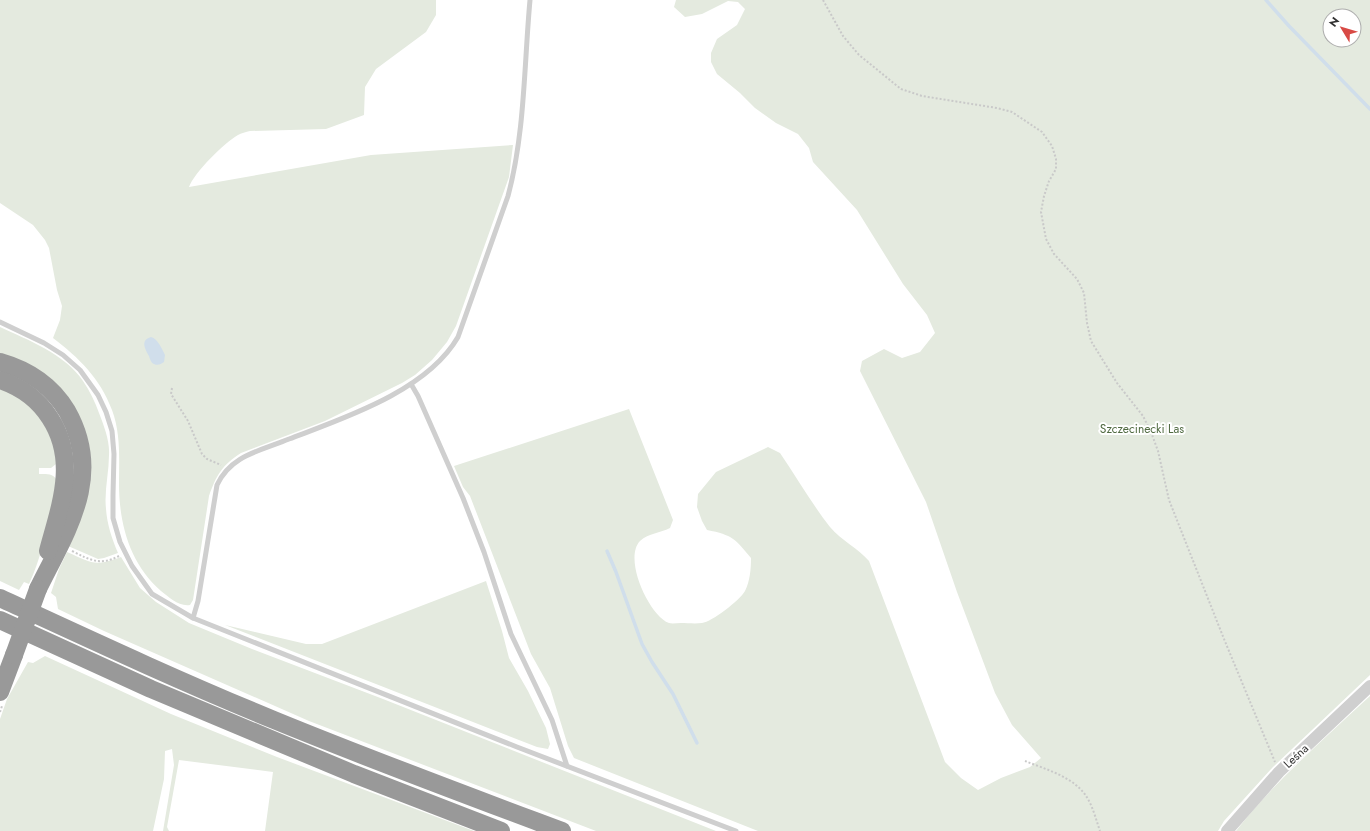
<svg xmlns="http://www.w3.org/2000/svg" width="1370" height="831" font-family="Jost,sans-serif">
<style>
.green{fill:#e4eadf;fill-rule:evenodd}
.water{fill:#d0deeb}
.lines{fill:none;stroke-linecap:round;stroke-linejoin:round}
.stream{stroke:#d0deeb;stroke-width:3.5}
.path{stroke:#c9c9c9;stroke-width:2;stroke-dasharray:2 2;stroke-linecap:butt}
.service{stroke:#cfcfcf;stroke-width:5}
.tertiary{stroke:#cfcfcf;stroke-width:12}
.motorway{stroke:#999;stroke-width:18}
.motorway-bridge{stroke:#999;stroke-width:18}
.labels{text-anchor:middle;stroke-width:4;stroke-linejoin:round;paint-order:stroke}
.park-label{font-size:12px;fill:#516b42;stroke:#fff}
.street-label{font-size:12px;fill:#323232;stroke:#fff}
</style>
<rect width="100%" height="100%" fill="#fff"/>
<g class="green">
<path d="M0,0H436V15L426,32L376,69L365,87L364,115L326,129L250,131C246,132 241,133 238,135C224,143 194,173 189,187L371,155L513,145L509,177L456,326L447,342L432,360L415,375L402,383L325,421L241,453C222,465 216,476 209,496L193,600L190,605C179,607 169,597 161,591C130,564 119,524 119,484C119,459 121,434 112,410C100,378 79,358 53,338L60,320L62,306L57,290L49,248L45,240L33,225L0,203Z"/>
<path d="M676,0H1370V675L1273,767L1224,821L1218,831H758L574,758L568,746L550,688L531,654L470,496L463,487L454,466L629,409L673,520L670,528C660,533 649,533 640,541C623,559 649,615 669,623C672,624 677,623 681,623C687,623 695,624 702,623C712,622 740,600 745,591C750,581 751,569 751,558C735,539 733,535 707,530L702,521L697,507L698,494L716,472L768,447L780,453C797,478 812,504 830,527C842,541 858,548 869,561L945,762L961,778L978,790L1001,778L1030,767L1041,758L1012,725L995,693L957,592L926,502L860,371L862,361L884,349L902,358L920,352L935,333L927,315L903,284L857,210L813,162L809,148L798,134L776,123L755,108L740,93L717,74L711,62V53L717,39L737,25L745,9L738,2L728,1L702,14L685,17L674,7ZM1330,16H1354V40H1330Z"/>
<path d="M0,327C28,340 65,354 83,381C90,391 95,402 99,413C104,426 110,441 109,455C109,473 104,491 106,509C107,524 112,539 118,553L104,558L98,559L68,546L84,431L0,354Z"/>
<path d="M0,386L35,408L54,442L56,464L51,468H39V474C47,474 54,473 58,482C49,516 44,552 29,584L24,582L19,590L0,581Z"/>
<path d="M67,552C92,563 94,567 121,557L140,588L156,602L189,623L252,649L383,699L716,831H596L309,721L104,631L58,609L56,597L51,593L59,569Z"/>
<polygon points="486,581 502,631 509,658 528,691 546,728 550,744 548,749 537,747 225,625 306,644 322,644"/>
<polygon points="45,656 171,714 277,757 474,831 265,831 273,772 179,760 167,827 169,831 163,831 174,765 172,749 165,751 164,779 153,831 0,831 0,719 7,699 28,662 33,663"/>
<path d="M1370,696V831H1236C1275,781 1324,739 1370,696Z"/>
</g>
<path class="water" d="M151,337C158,339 162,349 165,355L164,362C161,364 158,366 154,364C151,363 150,359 149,356C145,349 140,340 151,337Z"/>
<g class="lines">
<g class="stream">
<polyline points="1266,0 1289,26 1370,109"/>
<polyline points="607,551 616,572 642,644 652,662 673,694 697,743"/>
</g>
<g class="path">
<polyline points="823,0 843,36 859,55 901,89 922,96 997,108 1012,112 1042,132 1052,146 1056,159 1056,169 1049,181 1044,196 1041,212 1046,239 1054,254 1077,279 1084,293 1087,323 1091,341 1117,383 1143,416 1151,432 1158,451 1169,500 1224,639 1275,762"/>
<polyline points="172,388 171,394 188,421 202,454 207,459 221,465"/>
<path d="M72,551C90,560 100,566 119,556"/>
<polyline points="0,712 2,706"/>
<path d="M1025,761C1045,769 1074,777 1086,796C1093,806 1096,820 1100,831"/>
</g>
<g class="service">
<polyline points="0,322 44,343 63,355 80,370 98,395 106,412 112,431 114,454 113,495 113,518 120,542 132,566 152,594 193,618 517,747 736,831"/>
<polyline points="411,384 418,396 463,498 484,552 511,634 552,720 567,766"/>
<path d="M193,618L198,601L217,485C231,455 260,451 289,439C344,418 427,391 458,337L508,196C525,133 524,65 530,0"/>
</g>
<polyline class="tertiary" points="1227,831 1279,772 1370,686"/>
<g class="motorway">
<path d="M0,362C28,370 52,386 67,411C104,476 67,530 38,589"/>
<path d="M0,380C21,387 38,399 50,418C78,461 60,506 48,551"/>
<path d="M0,598C91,640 181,682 274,720C369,759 466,795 562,831"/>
<polyline points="0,620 151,689 354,774 501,831"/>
<polyline points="0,692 14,655"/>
</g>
<polyline class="motorway-bridge" points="14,655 38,589"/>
</g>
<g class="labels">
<g class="park-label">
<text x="1142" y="433">Szczecinecki Las</text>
</g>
<g class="street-label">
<text transform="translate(1296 756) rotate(-43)" y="4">Leśna</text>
</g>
</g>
<g transform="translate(1342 28) rotate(308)"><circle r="19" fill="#ffffff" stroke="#adadad"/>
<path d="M0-3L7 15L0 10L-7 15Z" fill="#d84a45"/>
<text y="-6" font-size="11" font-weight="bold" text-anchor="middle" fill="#323232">N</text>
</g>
</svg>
